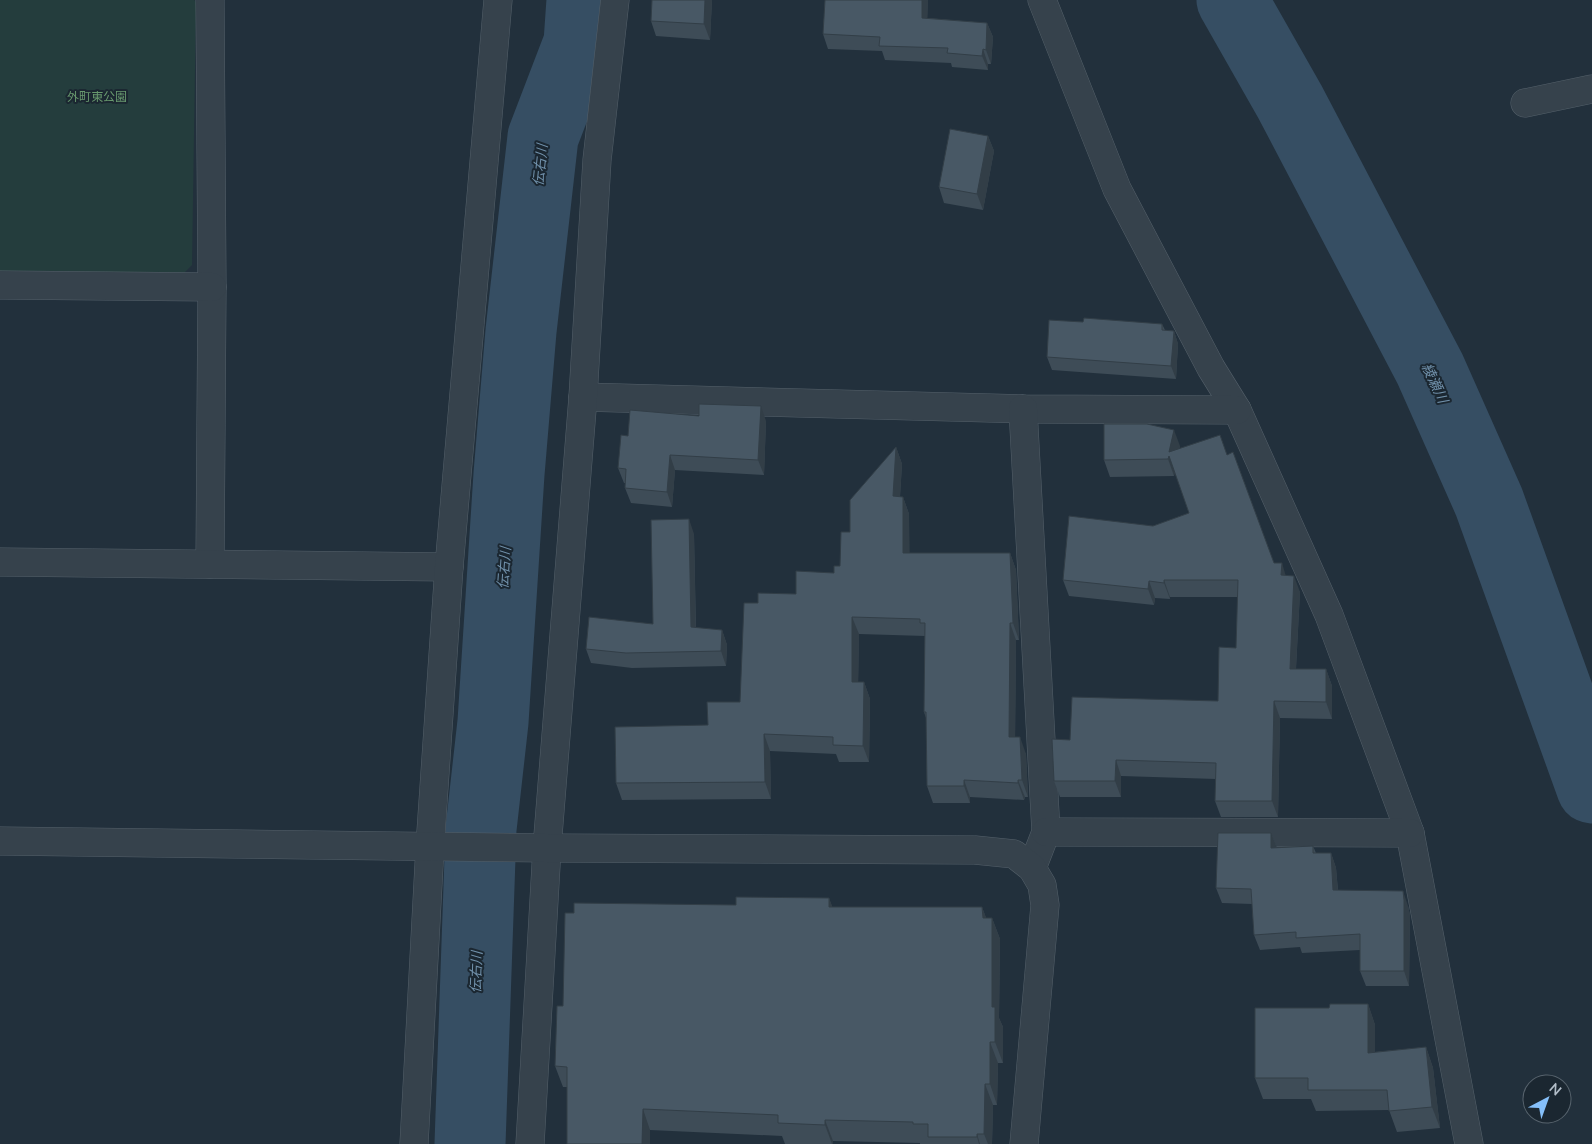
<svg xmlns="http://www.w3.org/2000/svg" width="1592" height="1144" font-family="'Nunito Sans','Noto Sans JP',sans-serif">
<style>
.green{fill:#243d3d}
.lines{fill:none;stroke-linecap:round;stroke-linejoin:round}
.river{stroke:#364e63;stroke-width:71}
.minor-casing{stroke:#54606a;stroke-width:29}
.tertiary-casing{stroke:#54606a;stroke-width:29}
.minor{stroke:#36424c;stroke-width:28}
.tertiary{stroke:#36424c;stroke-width:28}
.wall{fill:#3e4c57}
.shaded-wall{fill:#323e47}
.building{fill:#485865;stroke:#323e47}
.labels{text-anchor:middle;stroke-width:4;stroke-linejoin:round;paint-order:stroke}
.park-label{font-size:12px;fill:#68996e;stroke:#1b2731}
.water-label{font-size:14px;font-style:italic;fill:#7191ab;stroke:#1b2731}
</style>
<rect width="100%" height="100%" fill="#22303c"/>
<polygon class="green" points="0,0 194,0 196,2 192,265 179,278 0,276"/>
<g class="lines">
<g class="river">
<polyline points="1232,0 1290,102 1430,369 1489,502 1592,788"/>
<polyline points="470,1144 481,829 493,722 509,474 521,331 543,137 579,43 582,0"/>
</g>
<defs>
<g id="minor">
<polyline points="210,0 212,287 210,564"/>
<polyline points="1042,0 1117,189 1211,368 1237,410 1329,615 1410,833 1469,1144"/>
<polyline points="1525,103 1592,89"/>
<polyline points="0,285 212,287"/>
<polyline points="583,397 1023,409 1237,410"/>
<polyline points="1023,409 1046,832 1032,868"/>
<polyline points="0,562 449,567"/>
<polyline points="1046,832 1410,833"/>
<polyline points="414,1144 430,846 449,567 498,0"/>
<polyline points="530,1144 547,848 583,397 597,160 615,0"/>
</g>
<polyline id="tertiary" points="0,841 547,848 975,850 1014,854 1032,868 1042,885 1045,905 1024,1144"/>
</defs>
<use href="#minor" class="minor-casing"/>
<use href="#tertiary" class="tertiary-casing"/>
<use href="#minor" class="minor"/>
<use href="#tertiary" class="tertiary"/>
</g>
<g class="wall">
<polygon points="712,0 710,40 656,36 651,21"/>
<polygon points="825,0 928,0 927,18 987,23 993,37 991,64 988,64 988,70 952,67 951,63 885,60 882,51 828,49 823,34"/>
<polygon points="988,136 994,151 983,210 944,203 939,187"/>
<polygon points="1083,322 1162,324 1165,330 1174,331 1178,344 1176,379 1052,370 1047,357"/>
<polygon points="766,421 764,475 675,470 672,507 631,503 625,488 626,483 624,483 618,468 628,436"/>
<polygon points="1180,446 1179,449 1227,455 1274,563 1286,576 1300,592 1296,669 1326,669 1332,686 1332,719 1280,718 1278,817 1221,817 1215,801 1216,779 1121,776 1121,797 1060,797 1054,781 1070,740 1218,701 1236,648 1238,597 1170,597 1170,599 1155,598 1154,605 1069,596 1063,580 1153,526 1189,513 1175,472 1174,476 1110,477 1104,460"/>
<polygon points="896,447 902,464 900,497 903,497 909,514 909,553 1010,553 1016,570 1019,640 1016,640 1015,737 1026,754 1028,797 1025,797 1024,800 970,797 970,803 933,803 927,786 926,718 924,712 925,636 859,634 858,682 864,682 870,699 869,762 839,762 836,754 770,751 771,799 622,800 616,783 708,725 740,702 758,603 796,594 834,573 840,566 850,532"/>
<polygon points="694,534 696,628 722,630 727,645 726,666 632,668 591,663 586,649 653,624"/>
<polygon points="1271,833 1277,848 1313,846 1316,853 1331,853 1336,868 1338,890 1408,906 1410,915 1409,986 1366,986 1360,971 1360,950 1302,953 1300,947 1260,950 1254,935 1252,904 1222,903 1216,888"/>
<polygon points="829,898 832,907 982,907 986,918 992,918 1000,939 999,1018 1003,1027 1003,1063 998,1063 997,1105 993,1105 992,1144 920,1144 920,1143 833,1141 833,1144 785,1144 782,1136 650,1130 567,1087 563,1087 555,1066 563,1006 574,913 736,905"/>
<polygon points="1368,1004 1375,1025 1375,1052 1426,1047 1433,1068 1440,1128 1397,1132 1389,1110 1316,1111 1311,1099 1263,1099 1255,1078 1329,1008"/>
</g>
<g class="shaded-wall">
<polygon points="705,0 712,0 710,40 704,24"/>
<polygon points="922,0 928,0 927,32 922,18"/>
<polygon points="987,23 993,37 991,64 986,50"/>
<polygon points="983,49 988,64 988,70 982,56"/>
<polygon points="988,136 994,151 983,210 977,194"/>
<polygon points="1174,331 1178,344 1176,379 1171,366"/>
<polygon points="761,406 766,421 764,475 758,460"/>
<polygon points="1174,430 1180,446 1175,469 1169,452"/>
<polygon points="896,447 902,464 899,513 893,496"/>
<polygon points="670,455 675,470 672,507 667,492"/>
<polygon points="1169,456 1175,472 1174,476 1168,459"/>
<polygon points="903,497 909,514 910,570 903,553"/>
<polygon points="689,519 694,534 696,642 691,627"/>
<polygon points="1010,553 1016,570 1019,640 1013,623"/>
<polygon points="1282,563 1287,580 1281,575"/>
<polygon points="1294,576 1300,592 1295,685 1290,669"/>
<polygon points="1164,580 1170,597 1170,599 1164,583"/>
<polygon points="1149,581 1155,598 1154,605 1148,589"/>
<polygon points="852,617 859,634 858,699 852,682"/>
<polygon points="1010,623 1016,640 1015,754 1009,737"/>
<polygon points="722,630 727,645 726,666 721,651"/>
<polygon points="1326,669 1332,686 1332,719 1326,702"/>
<polygon points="864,682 870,699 869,762 863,746"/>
<polygon points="1274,701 1280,718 1278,817 1272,801"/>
<polygon points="764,734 770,751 771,799 765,782"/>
<polygon points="1020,737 1026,754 1028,797 1022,780"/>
<polygon points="1116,760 1121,776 1121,797 1115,781"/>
<polygon points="964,780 970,797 970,803 964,786"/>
<polygon points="1018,780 1025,797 1024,800 1018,783"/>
<polygon points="1271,833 1277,848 1271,848"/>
<polygon points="1331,853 1336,868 1339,905 1333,890"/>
<polygon points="1403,891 1408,906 1410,915 1409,986 1404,971"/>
<polygon points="829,898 837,919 829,907"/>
<polygon points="982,907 990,928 983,918"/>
<polygon points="992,918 1000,939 999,1018 1003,1027 1003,1063 995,1042 992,1007"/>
<polygon points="1368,1004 1375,1025 1375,1074 1368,1053"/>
<polygon points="990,1042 998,1063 997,1105 990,1084"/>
<polygon points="1426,1047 1433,1068 1440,1128 1432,1107"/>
<polygon points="985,1084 993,1105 992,1144 988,1144 984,1134"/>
<polygon points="643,1109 650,1130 650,1144 642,1144"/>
<polygon points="825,1120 833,1141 833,1144 832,1144 825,1125"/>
<polygon points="977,1134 980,1144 979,1144 977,1137"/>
</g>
<g class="building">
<polygon points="652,0 705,0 704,24 651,21"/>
<polygon points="825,0 922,0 922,18 987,23 986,50 983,49 982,56 947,53 948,48 879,46 880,37 823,34"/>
<polygon points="950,129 988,136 977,194 939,187"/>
<polygon points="1084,318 1162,324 1162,330 1174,331 1171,366 1047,357 1049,320 1083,322"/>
<polygon points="699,404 761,406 758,460 670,455 667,492 625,488 626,469 618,468 621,435 628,436 630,410 699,416"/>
<polygon points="1104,424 1147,424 1174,430 1169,452 1220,435 1227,455 1233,452 1274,563 1282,563 1281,575 1294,576 1290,669 1326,669 1326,702 1274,701 1272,801 1215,801 1216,763 1116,760 1115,781 1054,781 1052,739 1070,740 1072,697 1218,701 1219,647 1236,648 1238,580 1164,580 1164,583 1149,581 1148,589 1063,580 1069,516 1153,526 1189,513 1169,456 1168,459 1104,460"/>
<polygon points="896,447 893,496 903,497 903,553 1010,553 1013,623 1010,623 1009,737 1020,737 1022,780 1018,780 1018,783 964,780 964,786 927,786 926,712 924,712 925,623 920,623 920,619 852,617 852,682 864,682 863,746 833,745 833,737 764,734 765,782 616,783 615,727 708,725 707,702 740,702 744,603 758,603 758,593 796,594 796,571 834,573 834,566 840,566 841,532 850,532 850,500"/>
<polygon points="689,519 691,627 722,630 721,651 626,653 586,649 589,617 653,624 651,520"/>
<polygon points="1218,833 1271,833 1271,848 1313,846 1313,853 1331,853 1333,890 1403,891 1404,900 1404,971 1360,971 1360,934 1296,938 1296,932 1254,935 1251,889 1216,888"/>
<polygon points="736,897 829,898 829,907 982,907 983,918 992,918 992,1007 995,1007 995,1042 990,1042 990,1084 985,1084 984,1134 977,1134 977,1137 928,1137 928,1124 913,1124 913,1122 825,1120 825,1125 778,1123 778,1115 643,1109 642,1144 567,1144 567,1067 555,1066 557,1006 563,1006 565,913 574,913 574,903 736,905"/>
<polygon points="1330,1004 1368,1004 1368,1053 1426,1047 1432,1107 1389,1111 1387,1090 1308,1090 1308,1078 1255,1078 1255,1008 1329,1008"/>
</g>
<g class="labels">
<g class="park-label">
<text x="97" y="101">外町東公園</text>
</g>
<g class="water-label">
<text transform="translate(540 165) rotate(-84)" y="5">伝右川</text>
<text transform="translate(1435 383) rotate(65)" y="5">綾瀬川</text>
<text transform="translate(504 568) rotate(-86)" y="5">伝右川</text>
<text transform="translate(476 972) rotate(-88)" y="5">伝右川</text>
</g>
</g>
<g transform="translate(1547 1099) rotate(41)"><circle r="24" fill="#1b2731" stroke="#57636d"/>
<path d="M0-4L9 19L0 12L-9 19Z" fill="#85bff9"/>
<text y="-8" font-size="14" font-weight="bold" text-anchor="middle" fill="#b2bdc8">N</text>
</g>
</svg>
